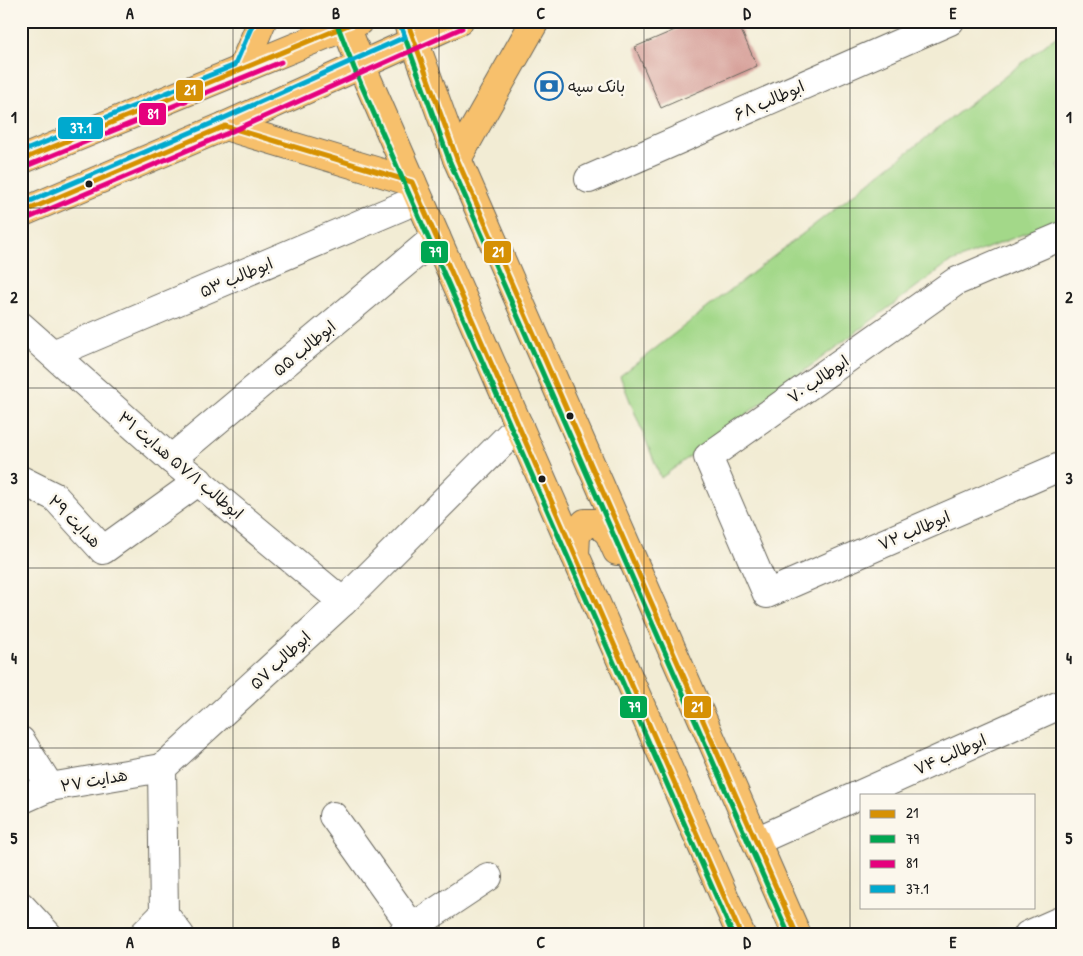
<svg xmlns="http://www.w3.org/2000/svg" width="1083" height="956" font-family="'Patrick Hand','Playpen Sans Arabic',sans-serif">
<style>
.green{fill:#a3d889;stroke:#607a52}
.building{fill:#d39892}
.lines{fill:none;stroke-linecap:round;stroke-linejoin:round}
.minor-casing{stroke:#67655c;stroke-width:30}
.major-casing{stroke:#67655c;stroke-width:30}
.minor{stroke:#fff;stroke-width:28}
.major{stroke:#f7c06c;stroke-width:28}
.bus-1-casing{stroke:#fbf7ec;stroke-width:9}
.bus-2-casing{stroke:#fbf7ec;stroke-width:9}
.bus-3-casing{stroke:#fbf7ec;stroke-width:9}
.bus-4-casing{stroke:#fbf7ec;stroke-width:9}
.bus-1{stroke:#d69104;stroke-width:5}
.bus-2{stroke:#00a651;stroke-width:5}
.bus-3{stroke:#e5007d;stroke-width:5}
.bus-4{stroke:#00a9ce;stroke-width:5}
.grid{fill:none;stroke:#1c1c1c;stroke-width:1;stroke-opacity:0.55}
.bus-dot{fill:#1c1c1c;stroke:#fbf7ec;stroke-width:2}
.labels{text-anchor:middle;stroke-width:5;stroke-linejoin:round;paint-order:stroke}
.poi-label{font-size:16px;fill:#1c1c1c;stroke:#fbf7ec;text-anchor:start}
.street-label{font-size:16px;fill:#1c1c1c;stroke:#fbf7ec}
.line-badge{stroke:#fbf7ec;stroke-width:2}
.badge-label{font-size:14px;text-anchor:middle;font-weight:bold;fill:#fff}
.neatline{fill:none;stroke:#1c1c1c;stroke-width:2}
.grid-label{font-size:16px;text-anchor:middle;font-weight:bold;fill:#1c1c1c}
</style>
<rect width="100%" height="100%" fill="#fbf7ec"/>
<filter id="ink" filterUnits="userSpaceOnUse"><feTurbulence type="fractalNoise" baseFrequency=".02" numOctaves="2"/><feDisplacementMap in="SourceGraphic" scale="10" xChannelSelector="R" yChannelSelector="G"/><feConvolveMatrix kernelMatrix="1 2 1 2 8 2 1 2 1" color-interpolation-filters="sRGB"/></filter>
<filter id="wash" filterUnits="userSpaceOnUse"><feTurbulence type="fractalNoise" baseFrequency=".0096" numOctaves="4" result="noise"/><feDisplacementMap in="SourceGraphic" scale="20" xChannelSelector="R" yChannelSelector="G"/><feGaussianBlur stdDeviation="1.12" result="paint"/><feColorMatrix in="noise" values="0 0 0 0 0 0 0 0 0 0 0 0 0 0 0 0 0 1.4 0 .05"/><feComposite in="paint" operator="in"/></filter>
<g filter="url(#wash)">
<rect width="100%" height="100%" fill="#f2ecd4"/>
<polygon class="green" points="1062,32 1062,162 1058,165 1062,175 1062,219 947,264 661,478 620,376"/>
<g id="blocks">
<polygon class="building" points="696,21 737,21 757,66 661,108 635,47"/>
</g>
</g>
<g filter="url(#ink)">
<use href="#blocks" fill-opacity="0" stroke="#67655c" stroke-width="1"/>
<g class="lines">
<defs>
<g id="minor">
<polyline points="589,179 950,21"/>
<polyline points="1062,236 955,282 708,457 767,594 1062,466"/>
<polyline points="21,326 171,459 343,602"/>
<polyline points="53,354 419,199"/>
<polyline points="171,459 436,237"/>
<polyline points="21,480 55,497 103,550 199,481"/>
<polyline points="21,741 50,787 162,768"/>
<polyline points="21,800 50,787"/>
<polyline points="333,816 412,927"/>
<polyline points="756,841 1062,704"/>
<polyline points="21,906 48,935"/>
<polyline points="164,914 180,935"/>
<polyline points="143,935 164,914 162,768 343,602 519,426"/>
<polyline points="401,935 488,877"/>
<polyline points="1028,935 1062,920"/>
</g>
<g id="major">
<polyline points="344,21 361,65 741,935"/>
<polyline points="407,21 457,159 797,935"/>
<polyline points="241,71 262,21"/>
<polyline points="225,126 412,182"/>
<polyline points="457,159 535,21"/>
<polyline points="21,160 359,21"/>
<polyline points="21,213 225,126 459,21"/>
<polyline points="575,555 576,535 585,523 598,523 609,533 617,551"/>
</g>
</defs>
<use href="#minor" class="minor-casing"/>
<use href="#major" class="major-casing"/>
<use href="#minor" class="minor"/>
<use href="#major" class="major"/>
<defs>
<g id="bus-1">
<polyline points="407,21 457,159 797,935"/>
<polyline points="21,160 358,21"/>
<polyline points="21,213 225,126 412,182 741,935"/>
</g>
<g id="bus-2">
<polyline points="337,24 354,68 733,935"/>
<polyline points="400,24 450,162 789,935"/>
</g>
<g id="bus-3">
<polyline points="24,167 281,62"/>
<polyline points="24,220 228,133 462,28"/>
</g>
<g id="bus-4">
<polyline points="21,152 235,65 254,21"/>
<polyline points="21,205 222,119 405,37 400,23"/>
</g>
</defs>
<use href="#bus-1" class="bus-1-casing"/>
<use href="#bus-2" class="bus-2-casing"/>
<use href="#bus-3" class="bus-3-casing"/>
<use href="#bus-4" class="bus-4-casing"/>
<use href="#bus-1" class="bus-1"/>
<use href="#bus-2" class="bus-2"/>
<use href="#bus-3" class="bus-3"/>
<use href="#bus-4" class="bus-4"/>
</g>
</g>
<path class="grid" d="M233,21V935M439,21V935M644,21V935M850,21V935M21,208H1062M21,388H1062M21,568H1062M21,748H1062"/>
<defs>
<symbol id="bank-ring" viewBox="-11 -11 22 22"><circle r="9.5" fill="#fbf7ec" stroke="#1f6fb2" stroke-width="1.5"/><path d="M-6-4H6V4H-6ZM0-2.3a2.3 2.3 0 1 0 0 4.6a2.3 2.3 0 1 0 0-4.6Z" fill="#1f6fb2"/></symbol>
</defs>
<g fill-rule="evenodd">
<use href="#bank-ring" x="533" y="70" width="32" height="32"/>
</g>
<g class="bus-dot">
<circle cx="89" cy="184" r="4.5"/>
<circle cx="570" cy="416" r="4.5"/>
<circle cx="542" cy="479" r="4.5"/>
</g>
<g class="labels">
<g class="poi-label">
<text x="568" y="92">بانک سپه</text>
</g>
<g class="street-label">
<text transform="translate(769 100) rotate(-24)" y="6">ابوطالب ۶۸</text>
<text transform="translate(236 277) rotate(-23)" y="6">ابوطالب ۵۳</text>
<text transform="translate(304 348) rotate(-40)" y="6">ابوطالب ۵۵</text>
<text transform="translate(818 379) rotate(-35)" y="6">ابوطالب ۷۰</text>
<text transform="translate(181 465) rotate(40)" y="6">ابوطالب ۵۷/۱ هدایت ۳۱</text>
<text transform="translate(75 521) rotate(45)" y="6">هدایت ۲۹</text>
<text transform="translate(914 530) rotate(-23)" y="6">ابوطالب ۷۲</text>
<text transform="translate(280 660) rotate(-43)" y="6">ابوطالب ۵۷</text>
<text transform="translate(950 754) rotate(-24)" y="6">ابوطالب ۷۴</text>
<text transform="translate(94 780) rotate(-10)" y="6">هدایت ۲۷</text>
</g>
</g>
<g class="line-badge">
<rect x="175" y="79" width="29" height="23" rx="5" fill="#d69104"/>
<rect x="138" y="102" width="29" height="24" rx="5" fill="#e5007d"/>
<rect x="57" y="116" width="47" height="24" rx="5" fill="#00a9ce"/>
<rect x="483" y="240" width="29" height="24" rx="5" fill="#d69104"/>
<rect x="420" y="240" width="29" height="24" rx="5" fill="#00a651"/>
<rect x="683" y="695" width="29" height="24" rx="5" fill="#d69104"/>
<rect x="619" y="695" width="29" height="24" rx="5" fill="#00a651"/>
</g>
<g class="badge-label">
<text x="190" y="95">21</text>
<text x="153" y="119">81</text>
<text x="81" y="133">37.1</text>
<text x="498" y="257">21</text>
<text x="435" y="257">79</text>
<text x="697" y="712">21</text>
<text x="634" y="712">79</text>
</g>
<rect width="1083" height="956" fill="none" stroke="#fbf7ec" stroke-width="55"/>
<rect x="860" y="794" width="175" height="115" fill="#fbf7ec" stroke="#a29f99"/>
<rect x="870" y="810" width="25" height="8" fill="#d69104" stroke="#a29f99"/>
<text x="906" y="818" font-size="15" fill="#1c1c1c">21</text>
<rect x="870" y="835" width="25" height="8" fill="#00a651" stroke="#a29f99"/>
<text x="906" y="844" font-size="15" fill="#1c1c1c">79</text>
<rect x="870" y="860" width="25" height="8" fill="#e5007d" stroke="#a29f99"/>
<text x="906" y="868" font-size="15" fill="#1c1c1c">81</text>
<rect x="870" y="885" width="25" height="8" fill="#00a9ce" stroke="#a29f99"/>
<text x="906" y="894" font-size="15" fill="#1c1c1c">37.1</text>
<rect x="28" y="28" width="1028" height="900" class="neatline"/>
<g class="grid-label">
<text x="130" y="19">A</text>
<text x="336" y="19">B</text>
<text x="541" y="19">C</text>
<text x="747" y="19">D</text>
<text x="953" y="19">E</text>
<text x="14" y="123">1</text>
<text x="1069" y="123">1</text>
<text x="14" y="303">2</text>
<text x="1069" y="303">2</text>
<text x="14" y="484">3</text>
<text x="1069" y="484">3</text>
<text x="14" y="664">4</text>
<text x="1069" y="664">4</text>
<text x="14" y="844">5</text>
<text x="1069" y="844">5</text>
<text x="130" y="948">A</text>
<text x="336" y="948">B</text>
<text x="541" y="948">C</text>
<text x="747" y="948">D</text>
<text x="953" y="948">E</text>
</g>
</svg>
